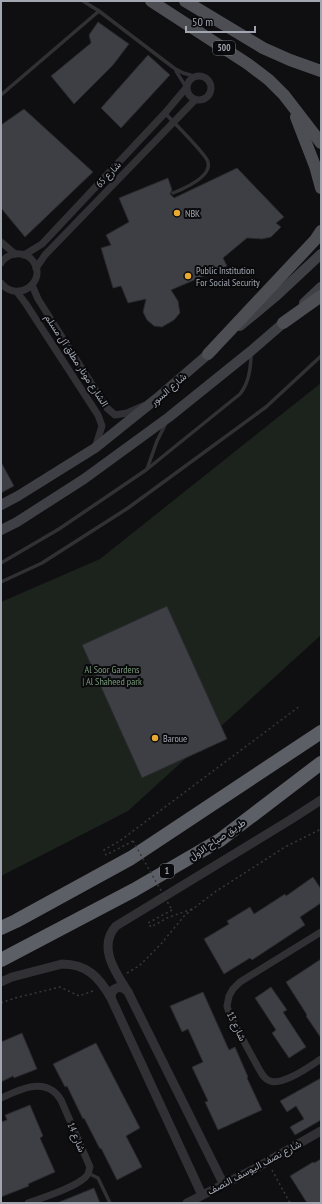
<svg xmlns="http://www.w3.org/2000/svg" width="322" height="1204" font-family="'PT Sans Narrow',Vazirmatn,sans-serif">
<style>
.green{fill:#1c231d}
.building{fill:#3e3f44;stroke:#29292d}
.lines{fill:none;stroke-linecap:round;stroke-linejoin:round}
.path{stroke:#37383c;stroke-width:1.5;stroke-dasharray:2 3;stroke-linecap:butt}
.service{stroke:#313135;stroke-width:3.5}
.minor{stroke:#313135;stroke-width:7}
.tertiary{stroke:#313135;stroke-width:9}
.secondary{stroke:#3f4045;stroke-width:10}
.primary{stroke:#4d4e54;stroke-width:12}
.motorway{stroke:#5d5f66;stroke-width:14}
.path-bridge{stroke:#37383c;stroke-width:1.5;stroke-dasharray:2 3;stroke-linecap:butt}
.poi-dot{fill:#e8a930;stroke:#0a0a0c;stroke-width:1.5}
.labels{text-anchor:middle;stroke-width:4;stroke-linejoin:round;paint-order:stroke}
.shield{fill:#0a0a0c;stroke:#747780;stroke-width:1}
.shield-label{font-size:9px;font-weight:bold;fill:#a1a6b1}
.street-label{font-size:10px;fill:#a1a6b1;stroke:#0a0a0c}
.poi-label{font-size:10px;fill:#a1a6b1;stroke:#0a0a0c;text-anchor:start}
.park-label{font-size:10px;fill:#799b7b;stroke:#0a0a0c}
</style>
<rect width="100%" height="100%" fill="#0f0f11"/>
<polygon class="green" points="321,383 321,635 128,811 1,876 1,602 100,559"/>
<g class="building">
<polygon points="98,22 129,44 113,65 74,104 51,76 91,43 89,35"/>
<polygon points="148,55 170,75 121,128 101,108"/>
<polygon points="24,109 93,172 25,237 1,208 1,125"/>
<polygon points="237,168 284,217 276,223 281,227 271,237 262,239 247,238 223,258 227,266 171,290 178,301 180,313 174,320 162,327 154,326 147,320 143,312 146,299 128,303 121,286 113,288 101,248 111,245 106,235 129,222 119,198 168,178 172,190 170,194 174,198"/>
<polygon points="1,462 14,486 1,493"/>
<polygon points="167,606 227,739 142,778 82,645"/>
<polygon points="313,877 321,889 321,903 300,917 305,925 252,960 250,958 224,974 204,939 229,924 227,921 250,907 254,914 285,894 286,896"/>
<polygon points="321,959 321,1038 306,1016 307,1015 286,982"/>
<polygon points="271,987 287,1010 283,1012 306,1047 289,1058 272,1033 276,1030 255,998"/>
<polygon points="203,992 229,1050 235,1047 248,1077 247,1078 262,1110 218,1130 205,1102 208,1101 192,1067 203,1062 188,1029 182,1032 170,1006"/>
<polygon points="22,1033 37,1069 14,1078 13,1076 1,1082 1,1042"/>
<polygon points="96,1043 140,1128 126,1136 142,1167 117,1180 101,1148 100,1149 84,1118 83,1119 67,1086 65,1087 53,1064"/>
<polygon points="321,1078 321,1120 295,1135 290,1127 304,1119 296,1106 287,1112 280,1101"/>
<polygon points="30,1105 43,1136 40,1138 55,1172 28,1184 29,1186 1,1197 1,1122 7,1120 5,1115"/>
<polygon points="321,1159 321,1203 307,1203 290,1176 313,1162 314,1163"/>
<polygon points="94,1188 100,1203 57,1203"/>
</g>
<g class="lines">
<g class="path">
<polyline points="133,841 106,855 104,850 121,840 300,706"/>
<polyline points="172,910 148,923 151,927 167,918 192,909"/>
<polyline points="127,973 139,966 161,944 185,915 215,892 285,847 321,829"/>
<polyline points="1,1003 15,998 60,987 79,996 96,990"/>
<polyline points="272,1170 290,1203"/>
</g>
<g class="service">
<polyline points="83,1 99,11 174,68 183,73 194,76"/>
<polyline points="176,71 186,87"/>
<polyline points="1,95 99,11"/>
<path d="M165,113C172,121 207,155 208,162C212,177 183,189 173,193"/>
<polyline points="147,469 157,441 166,423"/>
<path d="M1,563L59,529L146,470L240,394C249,383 251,368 251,353"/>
<polyline points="1,582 42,563 128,508 266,407 321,356"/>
<polyline points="88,1173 98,1178 110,1203"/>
</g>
<g class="minor">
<circle cx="199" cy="88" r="12"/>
<polyline points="1,242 15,254"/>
<polyline points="24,255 42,244 165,113 186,88"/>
<path d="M1,263C5,257 12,253 20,254C25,254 30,257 33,261C48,281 18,304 1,283"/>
<polyline points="36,268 45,255 195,100"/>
<polyline points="32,285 38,299 107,408 115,415 127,413 143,406"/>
<polyline points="17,292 26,304 98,415 102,426 95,448"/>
<path d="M321,932L240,982L233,989L229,996L227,1006L230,1016L259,1069C262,1074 264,1079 270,1081C283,1086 310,1066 321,1059"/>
<path d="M1,1098C17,1091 37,1080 53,1091C56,1093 59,1097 61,1100L90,1167C89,1169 89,1172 88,1174C81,1186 42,1198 28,1203"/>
</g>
<g class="tertiary">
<path d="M1,982L12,977L62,964C87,964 99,977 111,998L202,1195"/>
<path d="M128,992C116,973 97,947 116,926L290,820L321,800"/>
<path d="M111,998C111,987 121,984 128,992L224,1185"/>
<polyline points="187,1203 256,1168 321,1131"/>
</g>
<g class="secondary">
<polyline points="304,303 321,287"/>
<polyline points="240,326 275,297 321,254"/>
<polyline points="1,505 18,496 95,448 156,399 213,350"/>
<polyline points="1,530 17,522 84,479 169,417 251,351 288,319"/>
</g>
<g class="primary">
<polyline points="151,1 248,64 269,80 284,95 321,143"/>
<polyline points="185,1 263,48 290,60 321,71"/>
<polyline points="296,117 315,166 321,188"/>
<polyline points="283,323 321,296"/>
<polyline points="208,354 315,240 321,231"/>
</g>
<g class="motorway">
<polyline points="1,928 16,921 131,858 321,732"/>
<polyline points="1,960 134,890 220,840 321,763"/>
</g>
<polyline class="path-bridge" points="133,841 172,910"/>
</g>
<g class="poi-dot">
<circle cx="177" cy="213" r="4"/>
<circle cx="188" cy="276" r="4"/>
<circle cx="155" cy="738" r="4"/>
</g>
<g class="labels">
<g class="shield">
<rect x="213" y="41" width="22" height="14" rx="3"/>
<rect x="160" y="864" width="14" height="14" rx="3"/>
</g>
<g class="shield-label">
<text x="224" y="51">500</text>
<text x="167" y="874">1</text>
</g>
<g class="street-label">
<text transform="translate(108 174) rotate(-47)" y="4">شارع 65</text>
<text transform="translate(77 360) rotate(57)" y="4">الشارع مونار مطلق آل مسلم</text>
<text transform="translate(168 389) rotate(-41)" y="4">شارع السور</text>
<text transform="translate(217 839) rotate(-34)" y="4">طريق صباح الاول</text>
<text transform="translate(237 1026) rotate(64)" y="4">شارع 13</text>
<text transform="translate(77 1137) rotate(67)" y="4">شارع 14</text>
<text transform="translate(254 1167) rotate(-28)" y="4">شارع نصف اليوسف النصف</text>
</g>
<g class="poi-label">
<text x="185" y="217">NBK</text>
<text x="196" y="274">Public Institution<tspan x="196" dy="12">For Social Security</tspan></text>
<text x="163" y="742">Baroue</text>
</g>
<g class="park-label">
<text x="112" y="673">Al Soor Gardens<tspan x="112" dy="12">| Al Shaheed park</tspan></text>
</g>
</g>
<rect width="322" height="1204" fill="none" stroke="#a1a6b1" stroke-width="4"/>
<path d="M186 26v6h69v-6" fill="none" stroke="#a1a6b1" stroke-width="2"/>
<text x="192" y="26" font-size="12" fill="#a1a6b1" stroke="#0a0a0c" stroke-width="3" paint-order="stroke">50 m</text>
</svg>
